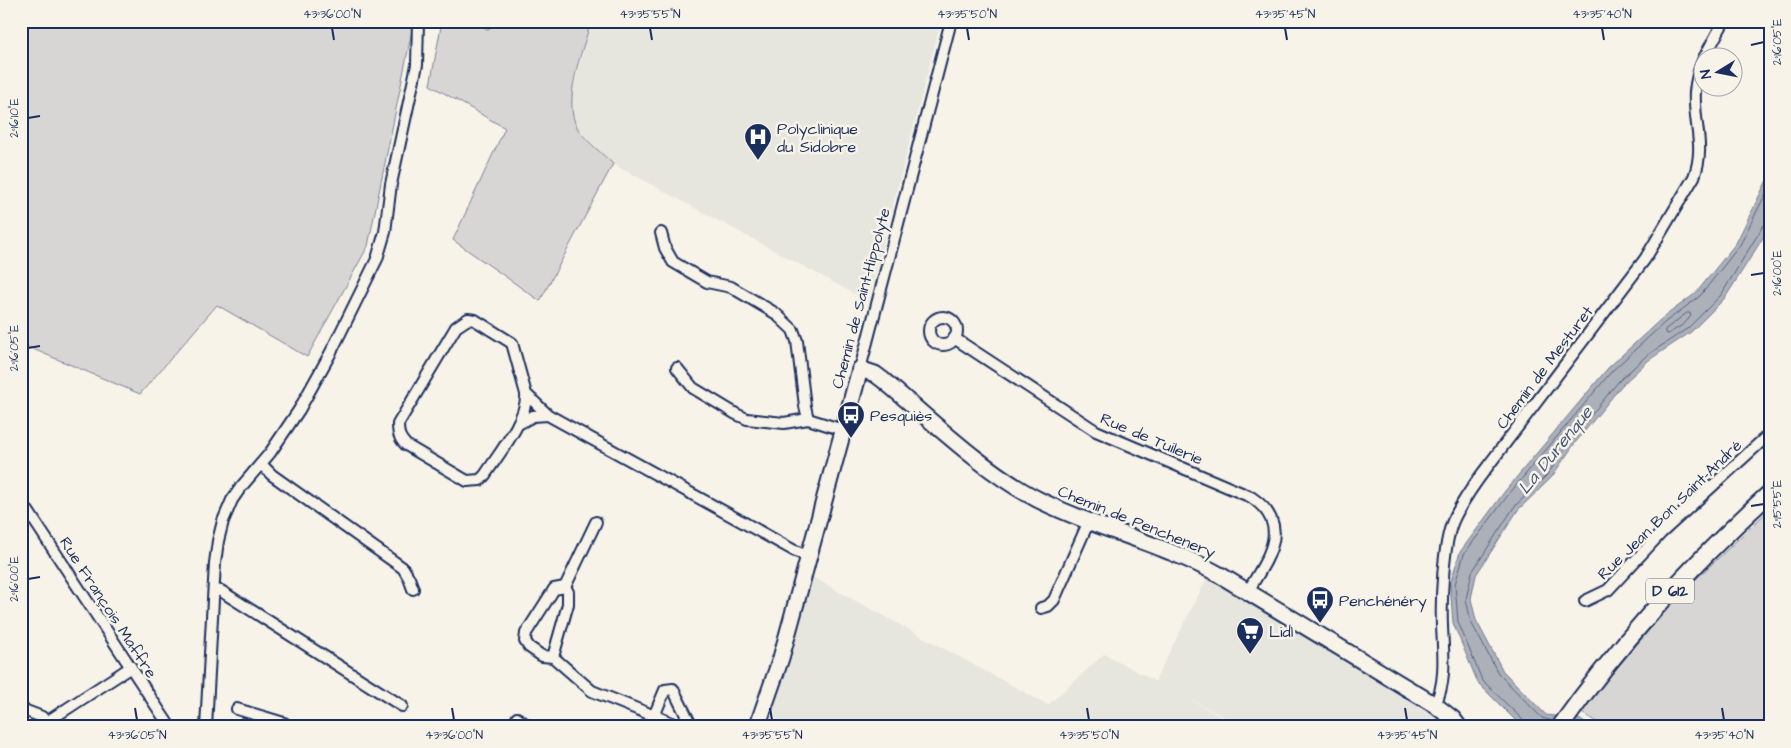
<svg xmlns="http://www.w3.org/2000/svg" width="1791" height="748" font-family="'Architects Daughter',sans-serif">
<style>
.built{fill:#e6e5de}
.green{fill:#d7d6d4;stroke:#798299}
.water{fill:#acb0b9;stroke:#727c95}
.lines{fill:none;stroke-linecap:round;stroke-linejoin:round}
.shore{stroke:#556382;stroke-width:1}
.street-casing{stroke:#1b2f5e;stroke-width:14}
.secondary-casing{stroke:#1b2f5e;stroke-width:19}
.primary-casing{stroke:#1b2f5e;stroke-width:20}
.street{stroke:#f7f3e8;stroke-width:10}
.secondary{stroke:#f7f3e8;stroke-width:15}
.primary{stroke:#f7f3e8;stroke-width:16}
.ticks{fill:none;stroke:#1b2f5e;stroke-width:2}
.labels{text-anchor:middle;stroke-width:5;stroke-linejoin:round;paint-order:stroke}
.shield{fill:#f7f3e8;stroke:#5d6a87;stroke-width:1}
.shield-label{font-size:15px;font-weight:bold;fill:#1b2f5e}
.poi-label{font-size:16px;fill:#1b2f5e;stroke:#f7f3e8;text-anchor:start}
.street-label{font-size:16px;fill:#1b2f5e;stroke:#f7f3e8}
.water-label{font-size:18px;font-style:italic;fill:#465679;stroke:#f7f3e8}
.neatline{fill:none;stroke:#1b2f5e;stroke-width:2}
.ticks-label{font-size:12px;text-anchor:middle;fill:#1b2f5e}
</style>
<rect width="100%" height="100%" fill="#f7f3e8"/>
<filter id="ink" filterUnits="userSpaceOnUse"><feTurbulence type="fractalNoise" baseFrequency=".02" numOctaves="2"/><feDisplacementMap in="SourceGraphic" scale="10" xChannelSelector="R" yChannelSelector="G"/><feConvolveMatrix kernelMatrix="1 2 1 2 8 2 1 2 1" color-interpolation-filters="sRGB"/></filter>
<g filter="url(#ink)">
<g class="built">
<polygon points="591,21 941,21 868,301 613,164 588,140 578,129 572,116 570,101"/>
<polygon points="1211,570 1435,705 1477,727 1243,727 1186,697 1239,727 763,727 812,577 1048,705 1104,654 1155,681"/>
</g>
<g class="green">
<polygon points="21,21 414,21 368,246 307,357 217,305 140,394 21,344"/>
<path d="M442,21H473L489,30L492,21H591C583,50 561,102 578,129C587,142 602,153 613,164L540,301L453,240L505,128L430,85Z"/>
<polygon points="1770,509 1770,727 1605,727 1580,712 1676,598"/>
</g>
<polygon class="water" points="1770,174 1770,222 1766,233 1725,298 1691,332 1649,360 1622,385 1575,443 1551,478 1518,510 1476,575 1471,599 1476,620 1503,671 1546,715 1579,719 1591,727 1522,727 1478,683 1453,623 1450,584 1460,552 1505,491 1608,368 1661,319 1696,293 1736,243"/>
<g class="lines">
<g class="shore">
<polygon points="1687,313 1690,313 1691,316 1684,324 1668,334 1665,333 1665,330"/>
<polyline points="1553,721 1542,718 1498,673 1471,622 1466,599 1472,572 1514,507 1547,475 1571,440 1618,382 1646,356 1688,328 1721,295 1763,226 1770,223"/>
<polyline points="1525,727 1522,719 1482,680 1458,622 1455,584 1464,554 1509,494 1612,371 1664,323 1700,296 1740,245 1770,185"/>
</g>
<defs>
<g id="street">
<polyline points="1704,58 1724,21"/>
<polyline points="661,233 665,248 673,262 707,282 731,287 775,313 793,330 797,341 805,406 808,419"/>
<circle cx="943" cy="331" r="14"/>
<path d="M954,338L1096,431L1251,497C1293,525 1268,558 1248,591"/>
<polyline points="677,368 693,388 736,414 747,419 784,423 808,419 843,430"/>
<polyline points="860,369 951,21"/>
<path d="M526,394C528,418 498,455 485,475L480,480L467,481L406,445C399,438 398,433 398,424L456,327L468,319L475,320L512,343L526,394L548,415L741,521L793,550L810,557"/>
<polyline points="518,424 533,416 548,415"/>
<polyline points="261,464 272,475 403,568 409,578 413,589"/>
<polyline points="21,505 28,511 170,727"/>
<polyline points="565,587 596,522"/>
<polyline points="214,590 221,591 402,706"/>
<polyline points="1585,601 1608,590 1661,533 1765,438 1770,443"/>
<polyline points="1041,608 1048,606 1054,600 1089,521"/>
<polyline points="553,657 568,604 568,592 565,587 554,589 551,594 526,633 525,641 529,647 542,656 553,657 592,691 682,727"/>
<path d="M1435,705C1447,681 1443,652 1442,626C1441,600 1443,544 1453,521C1462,501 1475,483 1488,466L1645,259L1694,177C1706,145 1693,124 1695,92C1696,80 1699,69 1704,58"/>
<polyline points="21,709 42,717 46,722"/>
<polyline points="237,709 284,723 289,727"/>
<polyline points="654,716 665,690 673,689 689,721 687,727"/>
<polyline points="517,718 530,727"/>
<polyline points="39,727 131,667"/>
<polyline points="206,727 215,563 218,541 223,521 232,500 241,487 270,453 299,410 330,354 377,259 385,232 391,184 417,65 418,21"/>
</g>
<path id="secondary" d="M757,727L781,658L860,369L875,374L883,380C930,419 983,471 1037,499C1096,529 1162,543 1220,575L1435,705L1453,719L1459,727"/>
<path id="primary" d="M1560,727C1621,641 1692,564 1770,493"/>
</defs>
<use href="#street" class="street-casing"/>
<use href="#secondary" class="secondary-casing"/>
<use href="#primary" class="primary-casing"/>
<use href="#street" class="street"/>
<use href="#secondary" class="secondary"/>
<use href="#primary" class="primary"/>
</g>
</g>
<path class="ticks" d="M332,28L334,40M650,28L652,40M967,28L969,40M1285,28L1287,40M1602,28L1604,40M1751,45L1764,42M28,118L40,116M1751,275L1764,273M28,348L40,346M1751,506L1764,504M28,579L40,577M135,708L137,720M452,708L454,720M770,708L772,720M1087,708L1089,720M1405,708L1407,720M1722,708L1724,720"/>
<defs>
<symbol id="hospital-pin" viewBox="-11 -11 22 30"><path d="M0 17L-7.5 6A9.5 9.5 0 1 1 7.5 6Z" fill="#1b2f5e" stroke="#f7f3e8"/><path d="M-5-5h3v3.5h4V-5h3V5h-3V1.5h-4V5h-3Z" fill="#fff"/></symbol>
<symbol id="bus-pin" viewBox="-11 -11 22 30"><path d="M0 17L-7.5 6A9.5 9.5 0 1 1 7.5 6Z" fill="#1b2f5e" stroke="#f7f3e8"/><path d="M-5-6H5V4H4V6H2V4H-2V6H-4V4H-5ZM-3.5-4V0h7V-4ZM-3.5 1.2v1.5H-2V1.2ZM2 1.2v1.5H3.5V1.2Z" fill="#fff"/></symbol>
<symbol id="supermarket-pin" viewBox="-11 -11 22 30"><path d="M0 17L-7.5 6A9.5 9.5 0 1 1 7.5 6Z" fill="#1b2f5e" stroke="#f7f3e8"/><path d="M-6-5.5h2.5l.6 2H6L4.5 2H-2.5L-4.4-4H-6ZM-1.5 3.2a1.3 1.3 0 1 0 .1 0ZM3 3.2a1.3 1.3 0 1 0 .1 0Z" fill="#fff"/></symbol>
</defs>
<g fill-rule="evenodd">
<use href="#hospital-pin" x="742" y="121" width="32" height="43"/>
<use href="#bus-pin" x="835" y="399" width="32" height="43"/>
<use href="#bus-pin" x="1304" y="584" width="32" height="43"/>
<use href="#supermarket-pin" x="1234" y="615" width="32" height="43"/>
</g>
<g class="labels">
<rect class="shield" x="1646" y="578.5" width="48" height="25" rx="4"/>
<g class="shield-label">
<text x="1670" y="596">D 612</text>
</g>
<g class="poi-label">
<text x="777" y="134">Polyclinique<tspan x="777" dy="18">du Sidobre</tspan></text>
<text x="870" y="421">Pesquiès</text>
<text x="1339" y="606">Penchénéry</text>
<text x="1269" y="637">Lidl</text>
</g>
<g class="street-label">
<text transform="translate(860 298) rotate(-75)" y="6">Chemin de Saint-Hippolyte</text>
<text transform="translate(1544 367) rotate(-53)" y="6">Chemin de Mesturet</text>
<text transform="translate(1152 438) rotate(23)" y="6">Rue de Tuilerie</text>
<text transform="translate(1669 509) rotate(-44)" y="6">Rue Jean Bon Saint-André</text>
<text transform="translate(1137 521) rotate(22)" y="6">Chemin de Penchenery</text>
<text transform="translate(109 607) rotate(57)" y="6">Rue François Maffre</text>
</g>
<g class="water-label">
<text transform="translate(1555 450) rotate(-51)" y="6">La Durenque</text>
</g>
</g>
<rect width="1791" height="748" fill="none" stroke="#f7f3e8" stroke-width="55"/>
<g transform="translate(1718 72) rotate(260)"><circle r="24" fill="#f7f3e8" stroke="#9fa5b1"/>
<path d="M0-4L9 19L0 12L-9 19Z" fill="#1b2f5e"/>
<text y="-8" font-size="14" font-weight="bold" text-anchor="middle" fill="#1b2f5e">N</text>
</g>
<rect x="28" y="28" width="1736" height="692" class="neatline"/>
<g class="ticks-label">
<text x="332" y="18">43°36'00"N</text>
<text x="650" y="18">43°35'55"N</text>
<text x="967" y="18">43°35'50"N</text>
<text x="1285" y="18">43°35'45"N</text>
<text x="1602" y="18">43°35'40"N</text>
<text transform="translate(1777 42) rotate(-90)" y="4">2°16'05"E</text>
<text transform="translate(14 118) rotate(-90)" y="4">2°16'10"E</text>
<text transform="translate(1777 273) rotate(-90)" y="4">2°16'00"E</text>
<text transform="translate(14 348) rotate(-90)" y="4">2°16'05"E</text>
<text transform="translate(1777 504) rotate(-90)" y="4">2°15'55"E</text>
<text transform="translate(14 579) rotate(-90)" y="4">2°16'00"E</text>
<text x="137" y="739">43°36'05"N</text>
<text x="454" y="739">43°36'00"N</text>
<text x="772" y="739">43°35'55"N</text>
<text x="1089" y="739">43°35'50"N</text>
<text x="1407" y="739">43°35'45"N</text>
<text x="1724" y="739">43°35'40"N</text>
</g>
</svg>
